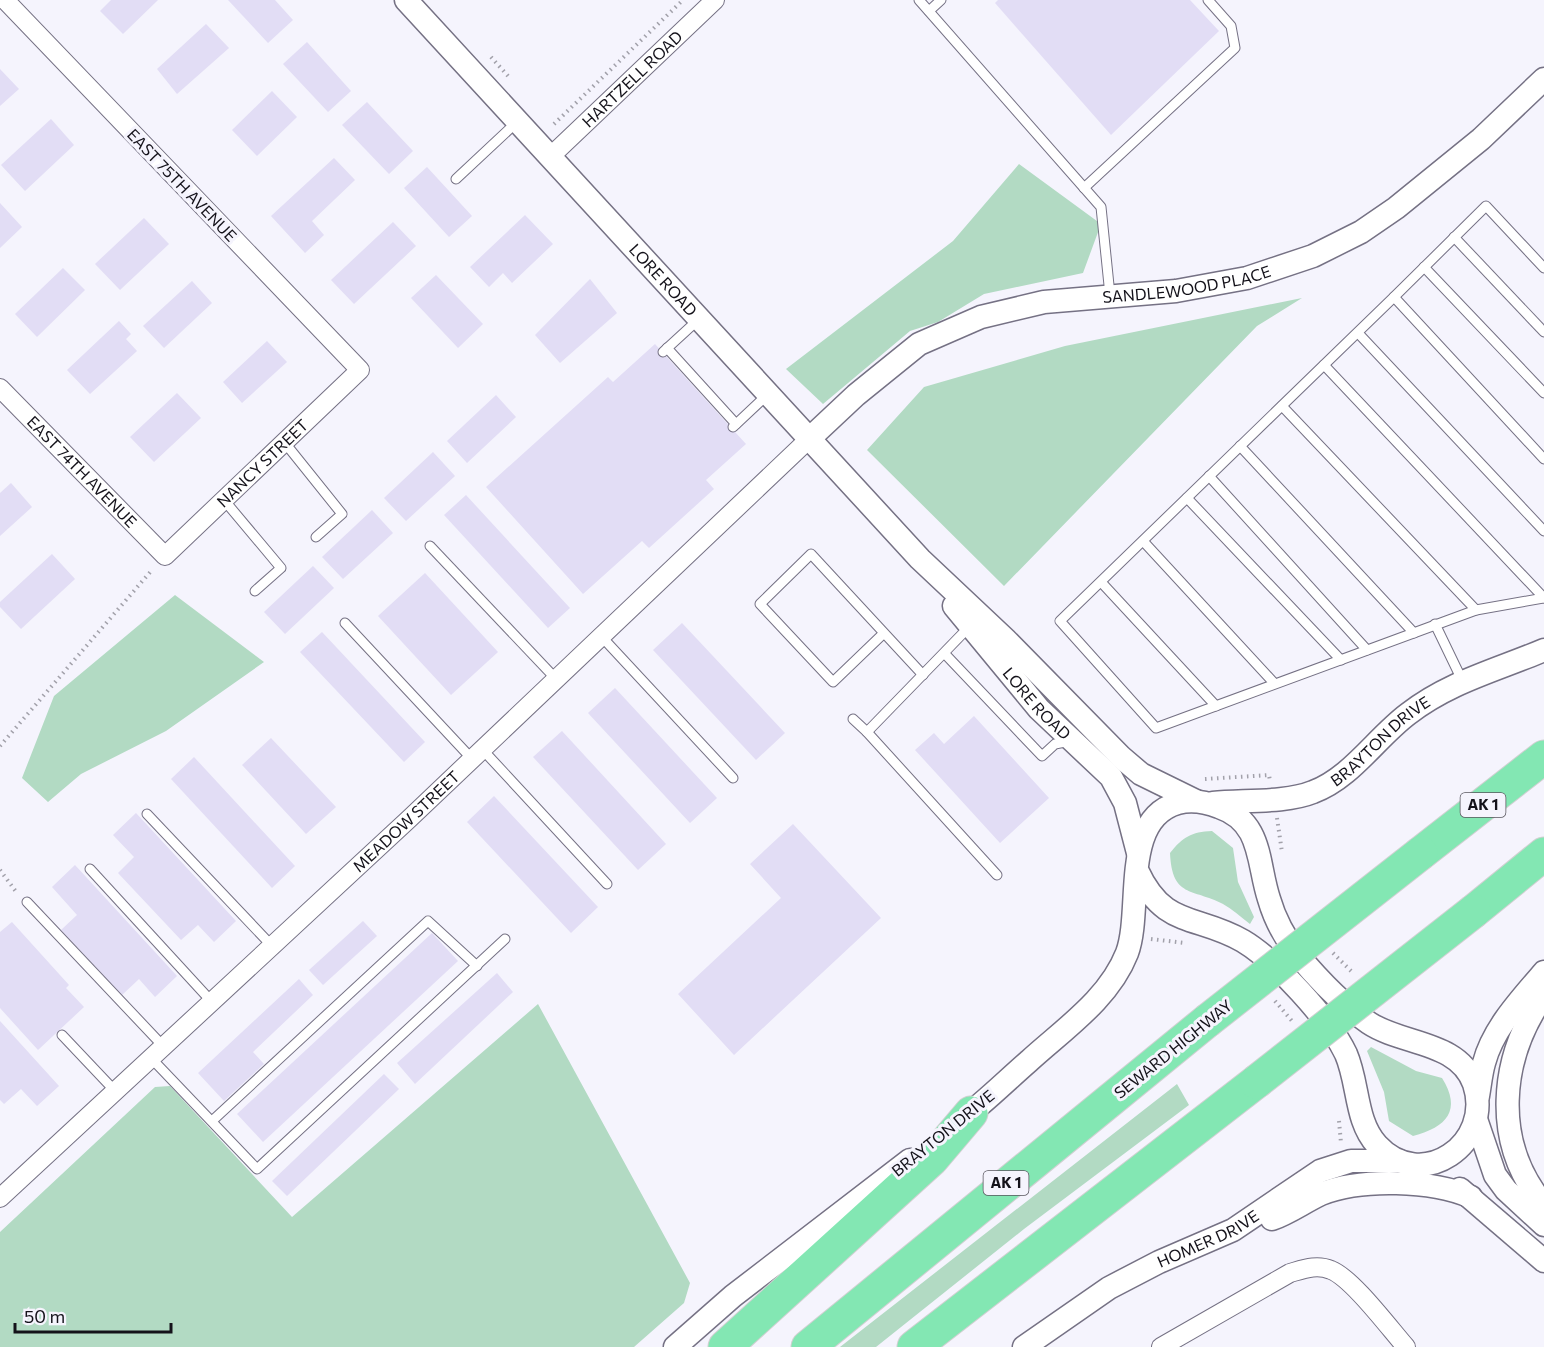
<svg xmlns="http://www.w3.org/2000/svg" width="1544" height="1347" font-family="Commissioner,sans-serif">
<style>
.green{fill:#b2dac3}
.building{fill:#e2ddf5}
.lines{fill:none;stroke-linecap:round;stroke-linejoin:round}
.service-casing{stroke:#757184;stroke-width:11}
.minor-casing{stroke:#757184;stroke-width:20}
.tertiary-casing{stroke:#757184;stroke-width:25}
.motorway-casing{stroke:#d0d0d1;stroke-width:35}
.path{stroke:#a2a1aa;stroke-width:4;stroke-dasharray:1.5 4.5;stroke-linecap:butt}
.service{stroke:#fff;stroke-width:9}
.minor{stroke:#fff;stroke-width:18}
.tertiary{stroke:#fff;stroke-width:22}
.motorway{stroke:#83e7b3;stroke-width:33}
.motorway-bridge-casing{stroke:#d0d0d1;stroke-width:35;stroke-linecap:butt}
.motorway-bridge{stroke:#83e7b3;stroke-width:33}
.labels{text-anchor:middle;stroke-width:6;stroke-linejoin:round;paint-order:stroke}
.shield{fill:#f5f4fd;stroke:#58565e;stroke-width:1.5}
.shield-label{font-size:15px;font-weight:bold;fill:#14121a}
.street-label{font-size:16px;fill:#14121a;stroke:#f5f4fd}
</style>
<rect width="100%" height="100%" fill="#f5f4fd"/>
<g class="green">
<polygon points="1019,164 1101,224 1083,273 984,294 938,322 910,331 823,404 786,369 953,241"/>
<polygon points="1302,298 1257,326 1004,586 867,450 924,387 1065,346"/>
<polygon points="175,595 264,662 166,731 81,774 48,802 22,778 54,696"/>
<path d="M1212,831L1233,848L1238,882L1254,917L1250,924C1241,917 1232,909 1223,904C1192,888 1172,898 1170,853C1183,837 1191,832 1212,831Z"/>
<polygon points="538,1004 690,1283 684,1303 634,1347 0,1347 0,1232 155,1087 170,1086 292,1217"/>
<path d="M1371,1047L1416,1071L1442,1078C1462,1110 1447,1127 1413,1136L1389,1121L1384,1092L1367,1051Z"/>
<polygon points="1177,1084 1189,1105 1024,1229 876,1347 840,1347"/>
</g>
<g class="building">
<polygon points="111,0 158,0 123,34 100,11"/>
<polygon points="228,0 275,0 293,20 268,43"/>
<polygon points="998,0 1190,0 1219,31 1111,135 995,3"/>
<polygon points="206,24 229,48 177,94 157,69"/>
<polygon points="307,42 351,91 328,112 283,64"/>
<polygon points="0,69 19,89 0,106"/>
<polygon points="272,91 297,117 257,156 232,130"/>
<polygon points="367,102 413,151 389,174 342,125"/>
<polygon points="51,119 74,145 25,191 1,165"/>
<polygon points="334,158 355,180 312,221 324,235 305,253 271,216"/>
<polygon points="427,167 472,216 449,237 404,188"/>
<polygon points="0,203 22,227 0,248"/>
<polygon points="525,215 553,244 512,283 503,273 489,287 470,267"/>
<polygon points="144,218 169,244 120,290 95,264"/>
<polygon points="393,222 416,246 354,304 331,280"/>
<polygon points="63,268 85,290 37,337 15,314"/>
<polygon points="436,275 483,324 458,348 411,298"/>
<polygon points="590,279 617,313 560,363 535,335"/>
<polygon points="192,281 212,303 164,348 143,326"/>
<polygon points="119,321 131,334 126,339 137,351 90,394 67,370"/>
<polygon points="267,341 287,362 242,403 223,382"/>
<polygon points="655,344 746,444 706,480 714,489 649,548 642,541 583,594 486,487 608,377 613,382"/>
<polygon points="177,393 201,418 154,462 130,437"/>
<polygon points="496,395 516,417 467,463 447,441"/>
<polygon points="433,452 455,476 406,521 384,498"/>
<polygon points="11,483 32,507 0,536 0,493"/>
<polygon points="466,495 570,608 548,628 444,515"/>
<polygon points="372,510 393,533 343,579 322,557"/>
<polygon points="52,554 75,579 21,629 0,607 0,602"/>
<polygon points="313,566 334,588 285,634 264,612"/>
<polygon points="425,573 498,652 451,695 378,616"/>
<polygon points="682,623 785,733 756,760 653,650"/>
<polygon points="322,632 425,742 404,762 300,652"/>
<polygon points="615,688 717,798 690,823 588,713"/>
<polygon points="974,716 1049,798 1000,843 915,750 934,733 944,744"/>
<polygon points="562,731 666,844 638,870 533,757"/>
<polygon points="271,738 336,807 306,834 242,765"/>
<polygon points="194,757 295,866 272,888 171,779"/>
<polygon points="494,796 598,907 571,933 467,822"/>
<polygon points="136,813 236,921 214,942 198,925 181,940 118,873 134,857 113,835"/>
<polygon points="793,824 881,918 734,1055 678,994 781,898 750,864"/>
<polygon points="75,865 177,976 155,997 139,979 122,995 61,930 77,915 52,887"/>
<polygon points="363,921 377,936 323,985 309,970"/>
<polygon points="12,922 69,985 66,988 84,1007 38,1050 0,1008 0,932"/>
<polygon points="432,933 458,961 263,1142 237,1114"/>
<polygon points="497,973 513,992 415,1084 397,1063"/>
<polygon points="299,979 313,995 253,1052 264,1064 224,1101 198,1073"/>
<polygon points="0,1021 59,1086 37,1106 21,1089 4,1104 0,1100"/>
<polygon points="384,1074 399,1089 287,1196 272,1181"/>
</g>
<g class="lines">
<defs>
<g id="service">
<polyline points="919,0 1101,207 1110,295"/>
<polyline points="929,11 941,0"/>
<polyline points="456,179 518,121"/>
<polyline points="1084,188 1235,48 1231,26 1208,0"/>
<polyline points="1454,237 1544,332"/>
<polyline points="1424,267 1544,393"/>
<polyline points="1394,297 1486,206 1544,268"/>
<polyline points="1358,333 1544,531"/>
<polyline points="667,348 736,424"/>
<polyline points="663,352 699,319"/>
<polyline points="1324,365 1544,598"/>
<polyline points="1282,406 1476,610"/>
<polyline points="733,427 767,395"/>
<polyline points="285,443 342,514 316,537"/>
<polyline points="1240,446 1414,633"/>
<polyline points="1544,459 1394,297 1060,621 1156,728 1476,610 1544,598"/>
<polyline points="1209,476 1367,650"/>
<polyline points="1187,498 1341,660"/>
<polyline points="224,500 281,568 255,591"/>
<polyline points="1143,541 1274,683"/>
<polyline points="430,546 556,679"/>
<polyline points="1101,582 1216,706"/>
<polyline points="345,623 472,759"/>
<polyline points="1435,624 1462,680"/>
<polyline points="884,633 833,682 760,604 811,554 923,675"/>
<polyline points="601,636 733,778"/>
<polyline points="945,654 1042,756 1055,744 1070,741"/>
<polyline points="853,719 867,732 969,627"/>
<polyline points="867,732 997,875"/>
<polyline points="482,749 607,884"/>
<polyline points="147,814 272,946"/>
<polyline points="90,869 212,1002"/>
<polyline points="27,902 163,1046"/>
<polyline points="62,1035 115,1091"/>
<polyline points="151,1058 257,1169 505,939"/>
<polyline points="212,1121 428,921 477,966"/>
</g>
<g id="minor">
<path id="s1" d="M551,156L715,0"/>
<path id="s2" d="M0,388L165,556L360,370L5,0"/>
<path id="s3" d="M0,1198L409,819L808,440"/>
<path d="M1161,1347L1290,1273C1304,1269 1317,1264 1331,1270C1352,1278 1390,1329 1406,1347"/>
</g>
<g id="tertiary">
<path id="s4" d="M406,0L920,559L1005,639L1121,757L1141,774L1196,801"/>
<path id="s5" d="M808,440L856,395L919,344L981,317L1044,302L1176,291L1247,278L1313,256L1361,232L1396,208L1481,139L1544,79"/>
<path id="s6" d="M954,606L1039,709L1111,777L1125,803L1138,853"/>
<path id="s7" d="M1213,803C1243,800 1286,803 1313,792C1351,778 1376,738 1408,714C1449,682 1497,670 1544,650"/>
<path d="M1544,995C1499,1059 1492,1143 1544,1205"/>
<path d="M1478,1096C1480,1085 1481,1073 1484,1063C1493,1028 1522,998 1544,972"/>
<polyline points="1476,1119 1495,1175 1506,1190 1544,1225"/>
<path d="M960,1121C984,1103 1006,1081 1029,1061C1064,1029 1109,999 1127,953C1143,910 1120,819 1178,803C1192,799 1206,802 1219,807C1263,822 1257,863 1269,899C1275,920 1285,938 1298,955C1318,979 1343,1005 1369,1023C1402,1045 1459,1041 1474,1084C1494,1143 1422,1194 1377,1145C1355,1121 1359,1084 1346,1054C1330,1020 1275,960 1243,941C1196,914 1164,929 1137,870"/>
<polyline points="1460,1189 1544,1261"/>
<path d="M1272,1219C1289,1213 1304,1202 1321,1194C1361,1178 1432,1180 1471,1197"/>
<polyline points="675,1347 733,1296 910,1160"/>
<path id="s8" d="M1024,1347L1109,1288L1159,1262L1233,1230L1320,1171L1351,1161H1399"/>
</g>
<g id="motorway">
<polyline points="1421,853 1544,757"/>
<polyline points="1474,911 1544,854"/>
<polyline points="725,1347 932,1159 971,1113"/>
<polyline points="808,1347 1207,1021"/>
<polyline points="914,1347 1256,1082"/>
</g>
</defs>
<use href="#service" class="service-casing"/>
<use href="#minor" class="minor-casing"/>
<use href="#tertiary" class="tertiary-casing"/>
<use href="#motorway" class="motorway-casing"/>
<g class="path">
<polyline points="491,57 508,76"/>
<polyline points="554,124 683,0"/>
<polyline points="0,746 152,570"/>
<polyline points="1205,779 1269,775 1270,781"/>
<polyline points="1277,818 1282,852"/>
<polyline points="0,870 17,893"/>
<polyline points="1151,939 1185,943"/>
<polyline points="1333,953 1353,973"/>
<polyline points="1275,1001 1292,1021"/>
<polyline points="1339,1121 1341,1143"/>
</g>
<use href="#service" class="service"/>
<use href="#minor" class="minor"/>
<use href="#tertiary" class="tertiary"/>
<use href="#motorway" class="motorway"/>
<defs>
<g id="motorway-bridge">
<polyline points="1207,1021 1421,853"/>
<polyline points="1256,1082 1474,911"/>
</g>
</defs>
<use href="#motorway-bridge" class="motorway-bridge-casing"/>
<use href="#motorway-bridge" class="motorway-bridge"/>
</g>
<g class="labels">
<g class="shield">
<rect x="1460.5" y="793" width="45" height="24" rx="4.5"/>
<rect x="983.5" y="1171" width="45" height="24" rx="4.5"/>
</g>
<g class="shield-label">
<text x="1483" y="810">AK 1</text>
<text x="1006" y="1188">AK 1</text>
</g>
<g class="street-label">
<text dy="6" stroke="none"><textPath href="#s1" startOffset="112">HARTZELL ROAD</textPath></text>
<text transform="translate(182 185) rotate(46)" y="6">EAST 75TH AVENUE</text>
<text dy="6" stroke="none"><textPath href="#s4" startOffset="380">LORE ROAD</textPath></text>
<text dy="6" stroke="none"><textPath href="#s5" startOffset="423">SANDLEWOOD PLACE</textPath></text>
<text dy="6" stroke="none"><textPath href="#s2" startOffset="370">NANCY STREET</textPath></text>
<text dy="6" stroke="none"><textPath href="#s2" startOffset="117">EAST 74TH AVENUE</textPath></text>
<text dy="6" stroke="none"><textPath href="#s6" startOffset="128">LORE ROAD</textPath></text>
<text dy="6" stroke="none"><textPath href="#s7" startOffset="186">BRAYTON DRIVE</textPath></text>
<text dy="6" stroke="none"><textPath href="#s3" startOffset="554">MEADOW STREET</textPath></text>
<text transform="translate(1173 1049) rotate(-39)" y="6">SEWARD HIGHWAY</text>
<text transform="translate(943 1133) rotate(-39)" y="6">BRAYTON DRIVE</text>
<text dy="6" stroke="none"><textPath href="#s8" startOffset="214">HOMER DRIVE</textPath></text>
</g>
</g>
<path d="M15 1323v9h156v-9" fill="none" stroke="#14121a" stroke-width="3"/>
<text x="24" y="1323" font-size="18" fill="#14121a" stroke="#f5f4fd" stroke-width="4.5" paint-order="stroke">50 m</text>
</svg>
